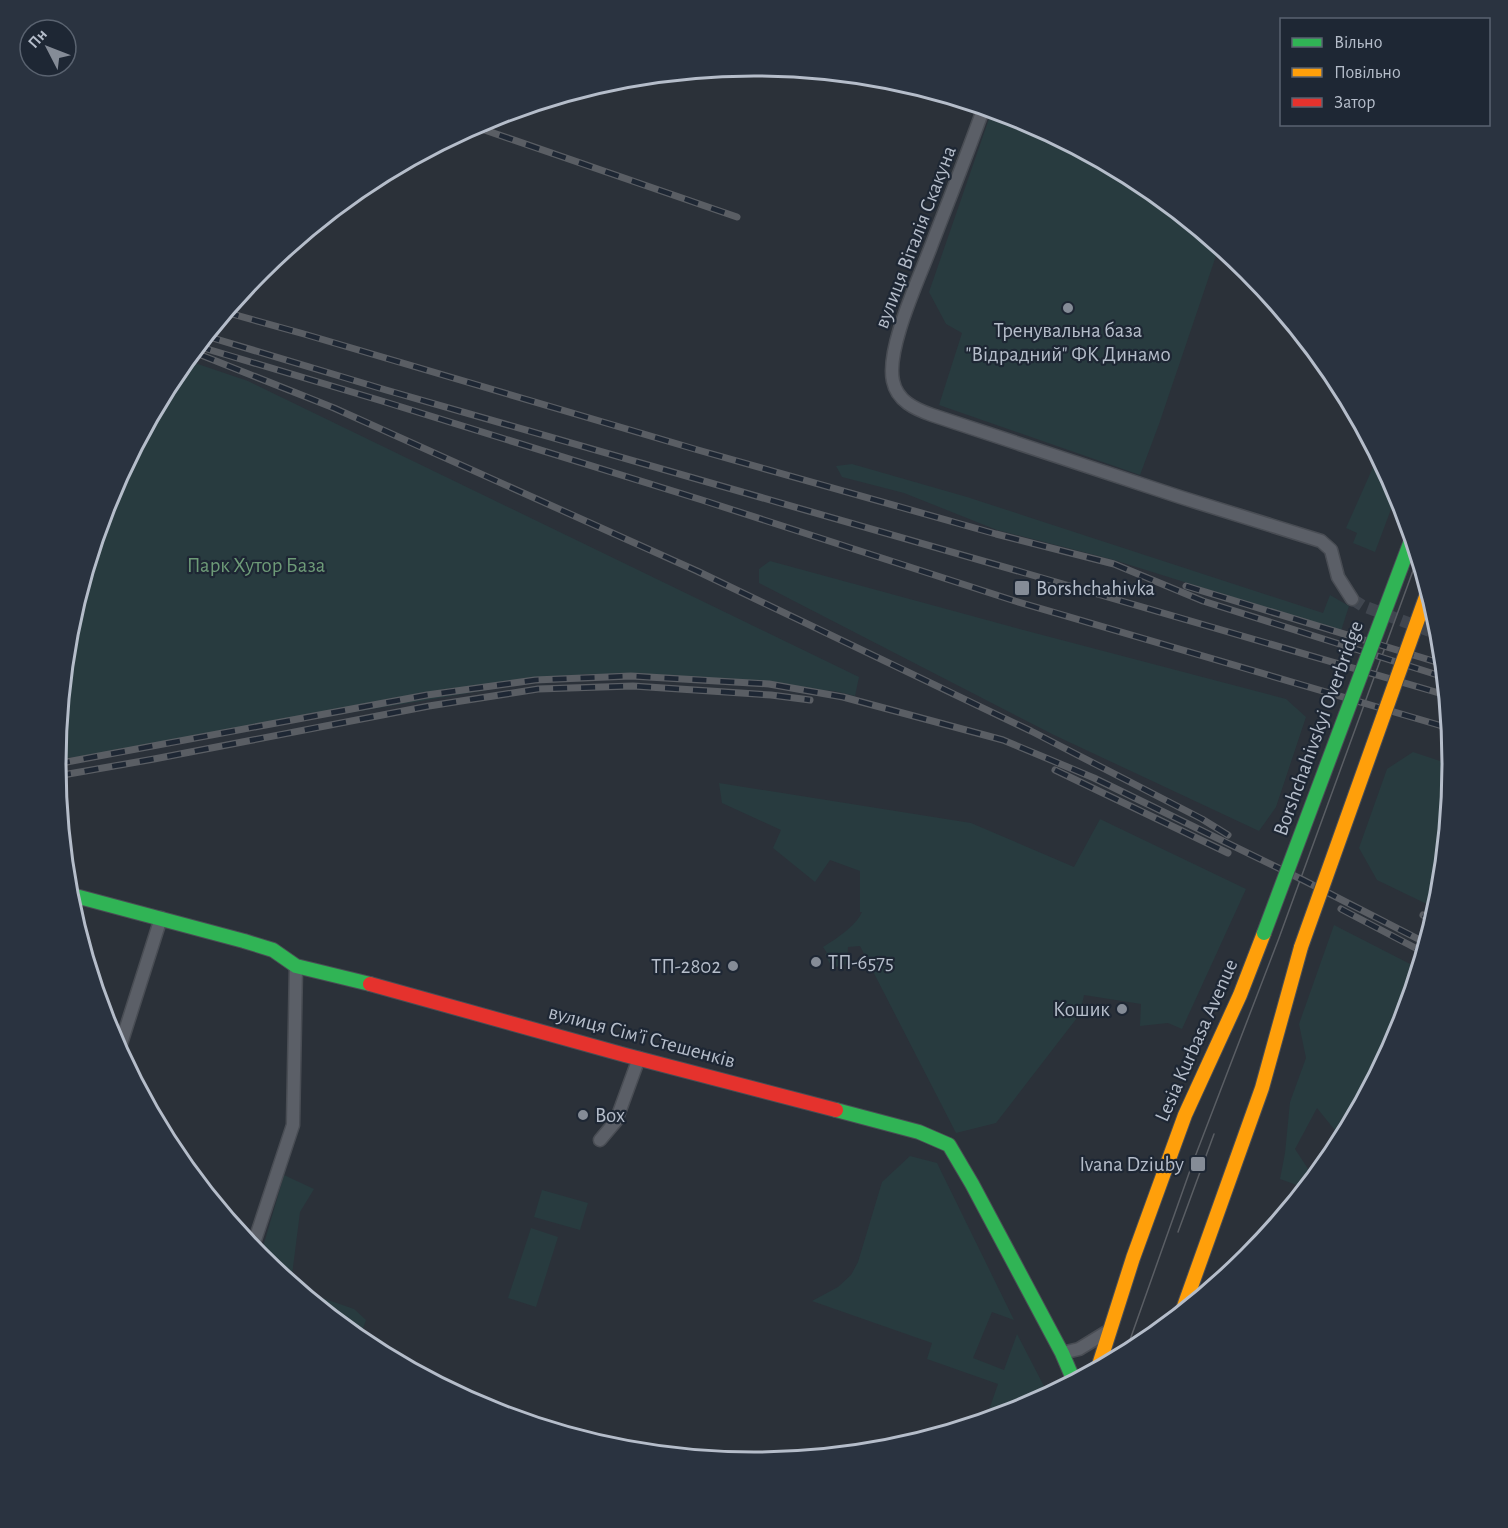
<svg xmlns="http://www.w3.org/2000/svg" width="1508" height="1528" font-family="'Alegreya Sans',sans-serif">
<style>
.green{fill:#283b3f}
.lines{fill:none;stroke-linecap:round;stroke-linejoin:round}
.street-tunnel{stroke:#40464f;stroke-width:12;stroke-dasharray:12 6;stroke-linecap:butt}
.street-casing{stroke:#494d54;stroke-width:15}
.fast-casing{stroke:#494d54;stroke-width:16}
.slow-casing{stroke:#494d54;stroke-width:16}
.jam-casing{stroke:#494d54;stroke-width:16}
.street{stroke:#5b5f67;stroke-width:12}
.fast{stroke:#30b455;stroke-width:14}
.slow{stroke:#ff9f0a;stroke-width:14}
.jam{stroke:#e5322d;stroke-width:14}
.tram{stroke:#5a5e64;stroke-width:1.5}
.rail-casing{stroke:#5a5e64;stroke-width:7}
.rail{stroke:#1e2734;stroke-width:4.5;stroke-dasharray:14;stroke-linecap:butt}
.fast-bridge-casing{stroke:#494d56;stroke-width:16;stroke-linecap:butt}
.slow-bridge-casing{stroke:#494d56;stroke-width:16;stroke-linecap:butt}
.fast-bridge{stroke:#30b455;stroke-width:14}
.slow-bridge{stroke:#ff9f0a;stroke-width:14}
.poi-dot{fill:#858c97;stroke:#1e2734;stroke-width:2}
.labels{text-anchor:middle;stroke-width:4.5;stroke-linejoin:round;paint-order:stroke}
.street-label{font-size:21px;fill:#b5bdca;stroke:#1e2734}
.poi-label{font-size:21px;fill:#b5bdca;stroke:#1e2734;text-anchor:start}
.park-label{font-size:21px;fill:#6d9a77;stroke:#1e2734}
.rim{fill:none;stroke:#b5bdca;stroke-width:3}
</style>
<rect width="100%" height="100%" fill="#2b3139"/>
<g class="green">
<polygon points="992,110 1022,119 1142,183 1219,247 1159,424 1140,475 939,405 962,333 946,324 929,292"/>
<polygon points="186,360 248,381 859,677 855,696 834,691 585,674 86,756 56,759 69,627 109,496 173,376"/>
<polygon points="1378,456 1397,493 1375,552 1353,543 1357,533 1346,528"/>
<polygon points="852,464 967,497 1323,613 1330,595 1349,606 1341,631 1114,560 997,530 904,493 842,477 836,466"/>
<polygon points="770,561 1031,632 1286,699 1306,717 1276,807 1259,831 1054,735 759,583 759,569"/>
<polygon points="1413,752 1452,765 1439,901 1437,909 1377,880 1359,848 1387,769"/>
<path d="M719,783L971,823L1074,867L1100,819L1246,889L1182,1029L1168,1023L1140,1026L1141,1004L1084,995L1080,1014L996,1123L956,1133L860,946L848,947L847,964L832,968L825,954L827,953L823,947C836,939 856,926 862,912H860V871L830,860L815,882L773,848L781,830L722,803Z"/>
<polygon points="1334,925 1418,968 1399,1032 1342,1139 1317,1108 1295,1149 1314,1178 1305,1188 1280,1179 1285,1153 1290,1102 1306,1058 1299,1024"/>
<polygon points="910,1156 937,1163 1014,1320 992,1312 973,1358 1004,1370 1017,1334 1047,1392 1048,1395 1021,1409 998,1417 988,1413 998,1384 927,1359 932,1343 812,1301 838,1287 851,1275 858,1262 882,1182"/>
<polygon points="284,1175 314,1189 300,1212 291,1283 260,1257"/>
<polygon points="542,1190 588,1203 580,1230 534,1217"/>
<polygon points="531,1228 558,1237 536,1307 508,1298"/>
<polygon points="294,1286 302,1291 354,1309 366,1320 359,1339"/>
</g>
<g class="lines">
<polyline class="street-tunnel" points="1352,599 1363,606 1435,633"/>
<defs>
<g id="street">
<path d="M984,107C967,155 948,202 930,249C918,281 886,349 893,381C897,401 915,409 932,415L1180,497L1321,541L1331,550L1338,577L1352,599"/>
<polyline points="1435,633 1440,635"/>
<polyline points="119,1050 161,918"/>
<polyline points="600,1140 616,1121 639,1058"/>
<polyline points="252,1249 293,1125 296,966"/>
<polyline points="1062,1353 1079,1349 1110,1330"/>
</g>
<g id="fast">
<polyline points="68,894 244,941 273,950 296,966 370,984"/>
<polyline points="836,1110 919,1132 949,1145 972,1184 1062,1353 1074,1381"/>
</g>
<g id="slow">
<polyline points="1182,1312 1262,1088 1301,947"/>
<polyline points="1098,1368 1133,1258 1185,1115 1240,995 1264,933"/>
</g>
<polyline id="jam" points="370,984 625,1055 836,1110"/>
</defs>
<use href="#street" class="street-casing"/>
<use href="#fast" class="fast-casing"/>
<use href="#slow" class="slow-casing"/>
<use href="#jam" class="jam-casing"/>
<use href="#street" class="street"/>
<use href="#fast" class="fast"/>
<use href="#slow" class="slow"/>
<use href="#jam" class="jam"/>
<g class="tram">
<polyline points="1178,1232 1214,1134"/>
<polyline points="1125,1354 1193,1162 1279,938 1418,557"/>
</g>
<defs>
<g id="rail">
<polyline points="473,126 737,217"/>
<polyline points="225,312 304,334 698,450 996,534 1114,564 1203,601 1444,677"/>
<polyline points="206,336 386,390 1025,573 1446,695"/>
<polyline points="197,346 382,401 702,500 1015,601 1449,728"/>
<polyline points="201,355 334,408 697,571 1031,731 1202,819 1228,835"/>
<polyline points="1186,586 1443,664"/>
<polyline points="56,764 427,695 535,680 631,676 769,684 843,697 1003,740 1094,778 1303,880 1426,943"/>
<polyline points="1055,770 1228,853"/>
<polyline points="57,776 154,759 429,706 538,689 633,686 771,695 810,700"/>
<polyline points="1341,909 1423,952"/>
<polyline points="1423,915 1433,920"/>
</g>
</defs>
<use href="#rail" class="rail-casing"/>
<use href="#rail" class="rail"/>
<defs>
<polyline id="fast-bridge" points="1264,933 1412,538"/>
<polyline id="slow-bridge" points="1301,947 1428,591"/>
</defs>
<use href="#fast-bridge" class="fast-bridge-casing"/>
<use href="#slow-bridge" class="slow-bridge-casing"/>
<use href="#fast-bridge" class="fast-bridge"/>
<use href="#slow-bridge" class="slow-bridge"/>
</g>
<g class="poi-dot">
<circle cx="1068" cy="308" r="6"/>
<rect x="1014" y="580" width="16" height="16" rx="3"/>
<circle cx="816" cy="962" r="6"/>
<circle cx="733" cy="966" r="6"/>
<circle cx="1122" cy="1009" r="6"/>
<circle cx="583" cy="1115" r="6"/>
<rect x="1190" y="1156" width="16" height="16" rx="3"/>
</g>
<g class="labels">
<g class="street-label">
<text transform="translate(915 237) rotate(-69)" y="7">вулиця Віталія Скакуна</text>
<text transform="translate(1318 728) rotate(-70)" y="7">Borshchahivskyi Overbridge</text>
<text transform="translate(642 1036) rotate(15)" y="7">вулиця Сімʼї Стешенків</text>
<text transform="translate(1196 1040) rotate(-66)" y="7">Lesia Kurbasa Avenue</text>
</g>
<g class="poi-label">
<text x="1068" y="337" text-anchor="middle">Тренувальна база<tspan x="1068" dy="24">"Відрадний" ФК Динамо</tspan></text>
<text x="1036" y="595">Borshchahivka</text>
<text x="828" y="969">ТП-6575</text>
<text x="721" y="973" text-anchor="end">ТП-2802</text>
<text x="1110" y="1016" text-anchor="end">Кошик</text>
<text x="595" y="1122">Box</text>
<text x="1184" y="1171" text-anchor="end">Ivana Dziuby</text>
</g>
<g class="park-label">
<text x="256" y="572">Парк Хутор База</text>
</g>
</g>
<path d="M0 0H1508V1528H0ZM66 764a688 688 0 1 1 1376 0a688 688 0 1 1-1376 0Z" fill="#2a3340" fill-rule="evenodd"/>
<path class="rim" d="M66 764a688 688 0 1 1 1376 0a688 688 0 1 1-1376 0Z"/>
<rect x="1280" y="18" width="210" height="108" fill="#1e2734" stroke="#5a6370" stroke-width="1.5"/>
<rect x="1292" y="38" width="30" height="9" fill="#30b455" stroke="#5a6370" stroke-width="1.5"/>
<text x="1334" y="48" font-size="18" fill="#b5bdca">Вільно</text>
<rect x="1292" y="68" width="30" height="9" fill="#ff9f0a" stroke="#5a6370" stroke-width="1.5"/>
<text x="1334" y="78" font-size="18" fill="#b5bdca">Повільно</text>
<rect x="1292" y="98" width="30" height="9" fill="#e5322d" stroke="#5a6370" stroke-width="1.5"/>
<text x="1334" y="108" font-size="18" fill="#b5bdca">Затор</text>
<g transform="translate(48 48) rotate(312)"><circle r="28" fill="#1e2734" stroke="#5a6370" stroke-width="1.5"/>
<path d="M0-4.5L10 22L0 15L-10 22Z" fill="#858c97"/>
<text y="-9" font-size="16" font-weight="bold" text-anchor="middle" fill="#b5bdca">Пн</text>
</g>
</svg>
